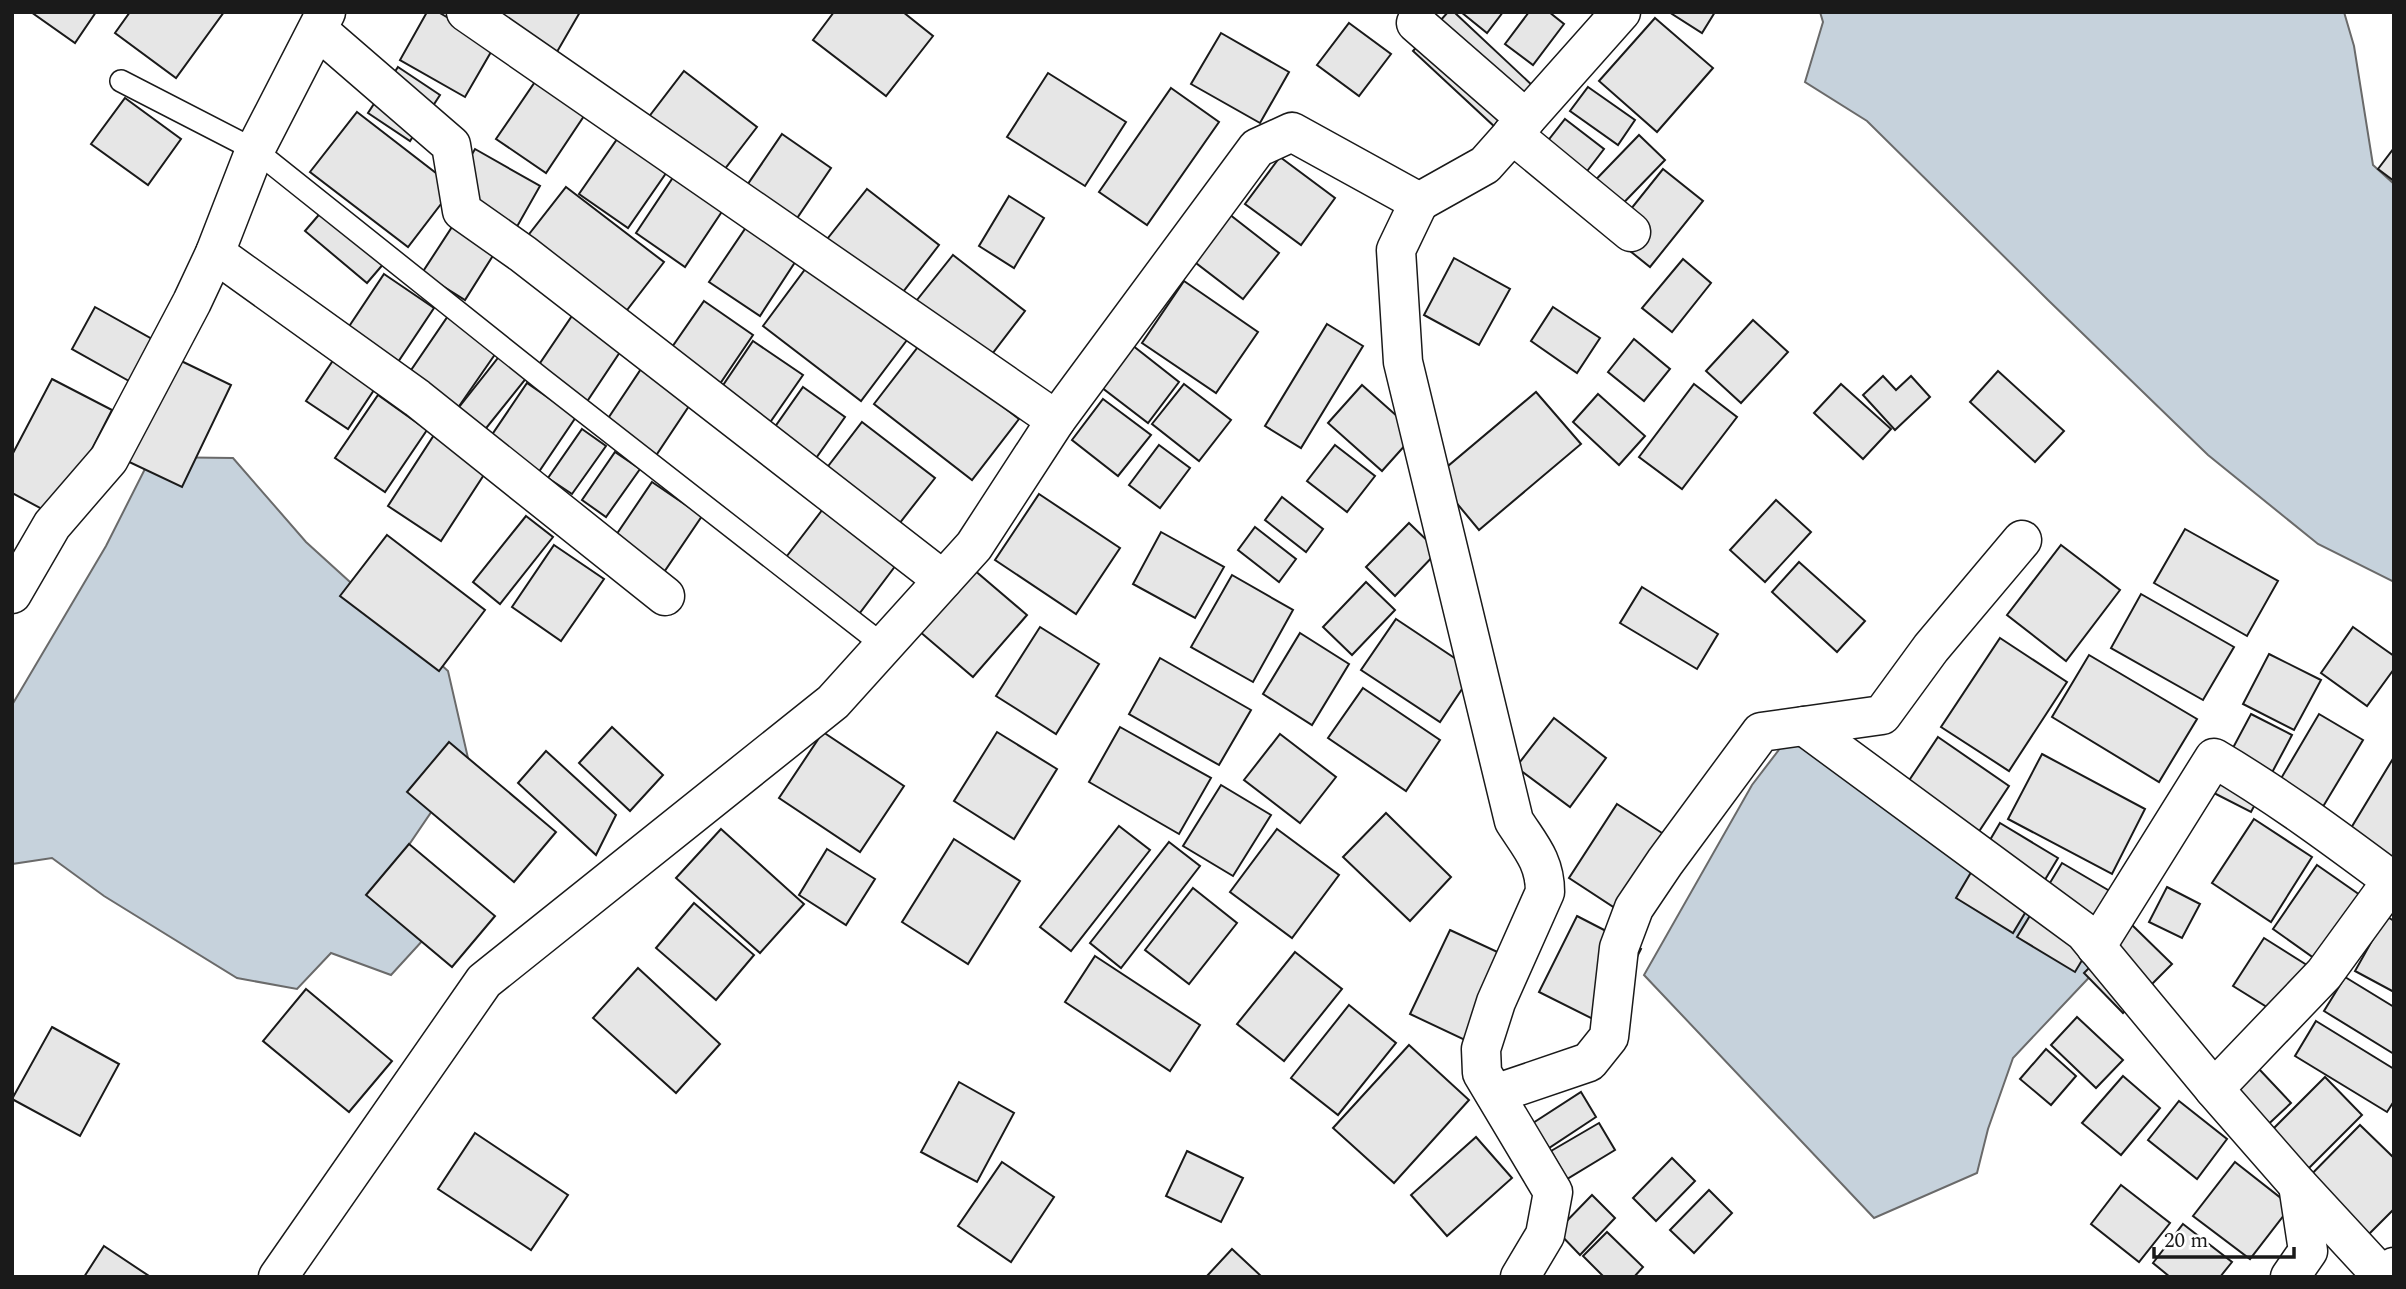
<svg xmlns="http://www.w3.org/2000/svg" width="2406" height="1289" font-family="Spectral,serif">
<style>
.water{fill:#c6d2dc;stroke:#6a6a6a;stroke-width:2}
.building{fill:#e6e6e6;stroke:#1a1a1a;stroke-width:2}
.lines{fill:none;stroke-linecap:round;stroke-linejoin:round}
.lane-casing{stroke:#1a1a1a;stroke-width:24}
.street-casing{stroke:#1a1a1a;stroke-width:41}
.primary-casing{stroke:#1a1a1a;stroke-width:41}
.lane{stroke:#fff;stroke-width:21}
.street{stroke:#fff;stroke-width:38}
.primary{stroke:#fff;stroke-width:38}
</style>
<rect width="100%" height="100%" fill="#fff"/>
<g class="water">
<polygon points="1820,12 2344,12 2354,46 2373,165 2394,184 2394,582 2318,544 2208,455 2048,300 1867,121 1805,82 1823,22"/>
<polygon points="151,457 233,458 306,542 448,671 468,758 398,861 424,939 391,975 331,953 297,989 237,978 104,896 52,858 12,864 12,705 106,546"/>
<polygon points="1794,730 2098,968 2013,1058 1988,1129 1977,1173 1874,1218 1644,975 1752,785"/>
</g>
<g class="building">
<polygon points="31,12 96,12 75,43"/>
<polygon points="130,12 224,12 176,78 115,33"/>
<polygon points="427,12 438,12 495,45 465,97 400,60"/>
<polygon points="493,12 580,12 550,64"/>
<polygon points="834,12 903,12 933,36 886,96 813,40"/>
<polygon points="1448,12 1454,12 1534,87 1496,128 1413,51"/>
<polygon points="1461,12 1503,12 1487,33"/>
<polygon points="1529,12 1549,12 1564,24 1533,65 1505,44"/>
<polygon points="1669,12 1715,12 1702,33"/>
<polygon points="1655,18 1713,68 1657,132 1599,81"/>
<polygon points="1349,23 1391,54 1359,96 1317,65"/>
<polygon points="1221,33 1289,72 1260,123 1191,84"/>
<polygon points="398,67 440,95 410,141 368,113"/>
<polygon points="684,71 757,127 711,187 638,131"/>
<polygon points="1048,73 1126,122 1085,186 1007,137"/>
<polygon points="539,76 588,110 546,173 496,139"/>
<polygon points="1588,87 1635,120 1618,145 1570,111"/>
<polygon points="1171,88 1219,122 1147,225 1099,192"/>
<polygon points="125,98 181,139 148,185 91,144"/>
<polygon points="357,112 454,187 408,247 310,172"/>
<polygon points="1565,119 1604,149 1571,192 1532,161"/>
<polygon points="622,132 671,166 628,228 579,194"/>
<polygon points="782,134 831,168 789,230 739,197"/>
<polygon points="1639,135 1665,160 1606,221 1580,196"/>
<polygon points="2394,148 2394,181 2378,169"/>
<polygon points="475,149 540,186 510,239 445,202"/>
<polygon points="1280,157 1335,198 1301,245 1245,204"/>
<polygon points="1663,169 1703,201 1650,267 1610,235"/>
<polygon points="678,170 727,204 685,267 636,233"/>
<polygon points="566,187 664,262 617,323 519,247"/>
<polygon points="867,189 939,245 893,305 820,248"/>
<polygon points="1009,196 1044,218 1014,268 979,246"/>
<polygon points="1211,200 1279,253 1243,299 1175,247"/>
<polygon points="329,203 391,255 367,283 305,231"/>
<polygon points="751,220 801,253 760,316 709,282"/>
<polygon points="452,227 494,254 465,300 422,273"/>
<polygon points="953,255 1025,311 979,371 905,315"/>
<polygon points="1454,258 1510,289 1479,345 1424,315"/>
<polygon points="1683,259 1711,283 1672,332 1642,308"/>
<polygon points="809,264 907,340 861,401 763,326"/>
<polygon points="384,274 434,308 392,371 342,337"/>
<polygon points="1184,281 1258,332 1216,393 1142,343"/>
<polygon points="704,301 753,335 711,397 661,363"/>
<polygon points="95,307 168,348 145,390 72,349"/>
<polygon points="1553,307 1600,338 1577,373 1531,341"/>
<polygon points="576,310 626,343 584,406 534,372"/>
<polygon points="448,316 498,350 455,412 405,379"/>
<polygon points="1753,320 1788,352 1741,403 1706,371"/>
<polygon points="1327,324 1363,346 1301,448 1265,426"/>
<polygon points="1634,339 1670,369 1644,401 1608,372"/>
<polygon points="753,341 803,375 760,437 711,403"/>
<polygon points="921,343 1019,419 972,480 874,404"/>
<polygon points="509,344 536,366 483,432 456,411"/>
<polygon points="1132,345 1179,382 1148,423 1101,387"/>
<polygon points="336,356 378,384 348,429 306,401"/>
<polygon points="175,358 231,385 182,487 125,460"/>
<polygon points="643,366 693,400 651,463 601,429"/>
<polygon points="1998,371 2064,431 2035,462 1970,402"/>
<polygon points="1883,376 1896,390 1911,376 1930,397 1895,430 1863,395"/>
<polygon points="52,379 112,410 57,517 12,493 12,455"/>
<polygon points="527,383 576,417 534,479 485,445"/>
<polygon points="1184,384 1231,420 1199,461 1152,424"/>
<polygon points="1694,384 1737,417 1682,489 1639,457"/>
<polygon points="1841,384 1891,429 1863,459 1814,413"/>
<polygon points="1362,385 1416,433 1382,471 1328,423"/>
<polygon points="803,387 845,417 802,478 760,448"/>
<polygon points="1536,392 1581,444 1479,530 1435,477"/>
<polygon points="1598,394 1645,436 1619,465 1573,422"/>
<polygon points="378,395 427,430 385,492 335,458"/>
<polygon points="1103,399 1151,435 1118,476 1072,440"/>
<polygon points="862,422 935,478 888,538 816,482"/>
<polygon points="582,429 606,446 572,494 548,478"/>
<polygon points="436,432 489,467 441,541 388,506"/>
<polygon points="1159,445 1190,468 1160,508 1129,485"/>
<polygon points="1335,445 1375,476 1347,512 1307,481"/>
<polygon points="615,452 640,469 606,517 582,500"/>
<polygon points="652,482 702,516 660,578 610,544"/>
<polygon points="1039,494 1120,548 1076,614 995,560"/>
<polygon points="1282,497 1323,529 1306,552 1265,520"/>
<polygon points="1776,500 1811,532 1765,582 1730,550"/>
<polygon points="823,509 896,565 850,626 777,569"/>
<polygon points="526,516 553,537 500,604 473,582"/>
<polygon points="1409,523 1438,551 1395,596 1366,567"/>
<polygon points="1255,527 1296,559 1279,582 1238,550"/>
<polygon points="2185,529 2278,581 2247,636 2154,583"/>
<polygon points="1161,532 1224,567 1195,618 1133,584"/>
<polygon points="387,535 485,610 439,671 340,596"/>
<polygon points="554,545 604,579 561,641 512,607"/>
<polygon points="2061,545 2120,590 2066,661 2007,615"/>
<polygon points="1799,562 1865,621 1837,652 1772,592"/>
<polygon points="973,569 1027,615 973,677 919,631"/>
<polygon points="1232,575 1293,610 1253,682 1191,647"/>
<polygon points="1366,582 1395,610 1352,655 1323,627"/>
<polygon points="1642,587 1718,634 1697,669 1620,623"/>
<polygon points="2141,594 2234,647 2203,700 2111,648"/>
<polygon points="1396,619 1474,671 1440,722 1361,670"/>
<polygon points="1040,627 1099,664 1056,734 996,696"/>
<polygon points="2353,627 2394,656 2394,669 2367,706 2321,673"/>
<polygon points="1300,633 1349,664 1312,725 1263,694"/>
<polygon points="2000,638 2067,682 2009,771 1941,727"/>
<polygon points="2269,654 2321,680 2294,730 2243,704"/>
<polygon points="2089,655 2197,719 2159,782 2052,717"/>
<polygon points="1160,658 1251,710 1219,765 1129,714"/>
<polygon points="1363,688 1440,740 1406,791 1328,738"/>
<polygon points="2251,714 2292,735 2251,812 2210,791"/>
<polygon points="2319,714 2363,740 2309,830 2266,804"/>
<polygon points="1554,718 1606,758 1570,807 1516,767"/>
<polygon points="612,727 663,775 630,811 579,763"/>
<polygon points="1120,727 1211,778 1179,834 1089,782"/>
<polygon points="823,732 904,786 860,852 779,798"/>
<polygon points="997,732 1057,769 1014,839 954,801"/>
<polygon points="1280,734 1336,777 1300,823 1244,780"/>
<polygon points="1938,737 2009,786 1972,842 1900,794"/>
<polygon points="449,742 556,832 514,882 407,792"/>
<polygon points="546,751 616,815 596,855 518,783"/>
<polygon points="2042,754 2145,809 2112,874 2008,819"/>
<polygon points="2394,757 2394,857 2386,869 2342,843"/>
<polygon points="1221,785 1271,815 1233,876 1183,846"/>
<polygon points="1617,804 1690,851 1641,925 1569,878"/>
<polygon points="1386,813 1451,877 1410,921 1343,857"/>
<polygon points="2254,819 2312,857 2271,922 2212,883"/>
<polygon points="2000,823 2058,858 2013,933 1956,898"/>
<polygon points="1119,826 1150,850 1071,951 1040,927"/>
<polygon points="721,829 804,904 760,953 676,878"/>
<polygon points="1277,829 1339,875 1292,938 1230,892"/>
<polygon points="954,839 1020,881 968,964 902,922"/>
<polygon points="1169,842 1200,866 1121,968 1090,943"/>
<polygon points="409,844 495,916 452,967 366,895"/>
<polygon points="827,849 875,879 846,925 799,895"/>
<polygon points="2062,863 2120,897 2075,972 2017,937"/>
<polygon points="2317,865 2380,909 2335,973 2273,929"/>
<polygon points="2167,887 2200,904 2182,938 2149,922"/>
<polygon points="1193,888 1237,923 1189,984 1145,950"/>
<polygon points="694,903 754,955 716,1000 656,948"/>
<polygon points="1577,916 1641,949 1603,1024 1539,992"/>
<polygon points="2386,916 2394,921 2394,992 2355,971"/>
<polygon points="2132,925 2172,964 2123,1013 2084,973"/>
<polygon points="1450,930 1504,955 1467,1041 1410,1014"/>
<polygon points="2264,938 2329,979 2299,1027 2233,986"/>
<polygon points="1295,952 1342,989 1284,1061 1237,1024"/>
<polygon points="1095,956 1200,1025 1170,1071 1065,1002"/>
<polygon points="638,968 720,1044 676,1093 593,1018"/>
<polygon points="2345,977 2394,1007 2394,1054 2324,1011"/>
<polygon points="306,989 392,1061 349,1112 263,1041"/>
<polygon points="1349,1005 1396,1043 1338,1115 1291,1078"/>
<polygon points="2077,1017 2123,1060 2096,1088 2051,1045"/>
<polygon points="2316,1021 2394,1069 2394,1101 2387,1112 2295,1056"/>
<polygon points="52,1027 119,1064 80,1136 12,1099"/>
<polygon points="1409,1045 1469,1100 1394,1183 1333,1128"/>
<polygon points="2046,1049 2076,1076 2051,1105 2020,1079"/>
<polygon points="2259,1069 2291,1103 2245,1146 2213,1111"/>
<polygon points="2123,1076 2160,1108 2121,1155 2082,1123"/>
<polygon points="2325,1077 2362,1115 2288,1189 2250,1152"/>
<polygon points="959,1082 1014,1113 977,1182 921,1152"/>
<polygon points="1581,1092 1596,1117 1549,1148 1533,1123"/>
<polygon points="2179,1101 2227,1139 2197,1179 2148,1140"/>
<polygon points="1599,1123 1615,1150 1567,1179 1551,1151"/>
<polygon points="2360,1125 2394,1158 2394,1209 2350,1253 2292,1194"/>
<polygon points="475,1133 568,1195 531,1250 438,1189"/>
<polygon points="1476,1137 1512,1178 1447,1236 1411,1195"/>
<polygon points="1187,1151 1243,1178 1221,1222 1166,1196"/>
<polygon points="1672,1158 1695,1181 1656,1221 1633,1198"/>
<polygon points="1002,1162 1054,1197 1011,1262 958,1226"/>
<polygon points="2235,1162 2291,1206 2250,1259 2193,1216"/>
<polygon points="2121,1185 2170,1223 2139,1262 2091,1224"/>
<polygon points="1709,1190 1732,1213 1694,1253 1670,1230"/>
<polygon points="1592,1195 1615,1218 1580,1255 1557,1231"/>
<polygon points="2183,1224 2232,1262 2220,1277 2170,1277 2153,1263"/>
<polygon points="1607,1232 1643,1267 1634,1277 1604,1277 1583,1256"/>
<polygon points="104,1246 149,1276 148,1277 84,1277"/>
<polygon points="1232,1249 1262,1277 1206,1277"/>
</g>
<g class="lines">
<defs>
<polyline id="lane" points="121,81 255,150 542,379 883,645"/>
<g id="street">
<polyline points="466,12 1056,420"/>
<polyline points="1416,23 1526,119"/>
<polyline points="318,30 451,145 462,211 523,254 943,580"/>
<polyline points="1512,134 1631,232"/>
<path d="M1419,202L1396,250L1403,362L1514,821C1530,846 1545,861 1545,892L1496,1002L1481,1049L1482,1073L1553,1192L1545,1235L1520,1277"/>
<polyline points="215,253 417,398 665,596"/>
<polyline points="12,594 52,525 109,459 192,302 215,253 255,150 326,12"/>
<polyline points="1804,726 2084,932 2214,1089 2298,1185 2383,1277"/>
<path d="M2096,947L2214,758C2277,795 2335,838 2394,882"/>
<polyline points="2214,1089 2324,974 2394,878"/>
<polyline points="1495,1094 1589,1062 1609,1037 1619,948 1634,908 1665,862 1761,732 1882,715 1931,648 2022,540"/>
<polyline points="278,1277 484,981 833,702 974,546 1056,420 1257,148 1292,132 1419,202 1485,165 1621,12"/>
<polyline points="2290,1277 2308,1251 2298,1185"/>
</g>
<polyline id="primary" points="2387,1277 2394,1267"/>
</defs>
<use href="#lane" class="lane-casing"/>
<use href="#street" class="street-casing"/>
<use href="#primary" class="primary-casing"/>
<use href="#lane" class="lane"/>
<use href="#street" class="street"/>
<use href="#primary" class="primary"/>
</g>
<rect width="2406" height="1289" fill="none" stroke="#1a1a1a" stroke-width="28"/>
<path d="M2154 1247v10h140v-10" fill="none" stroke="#1a1a1a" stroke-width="3.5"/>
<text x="2164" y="1247" font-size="21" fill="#1a1a1a" stroke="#ffffff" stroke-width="5" paint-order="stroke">20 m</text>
</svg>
